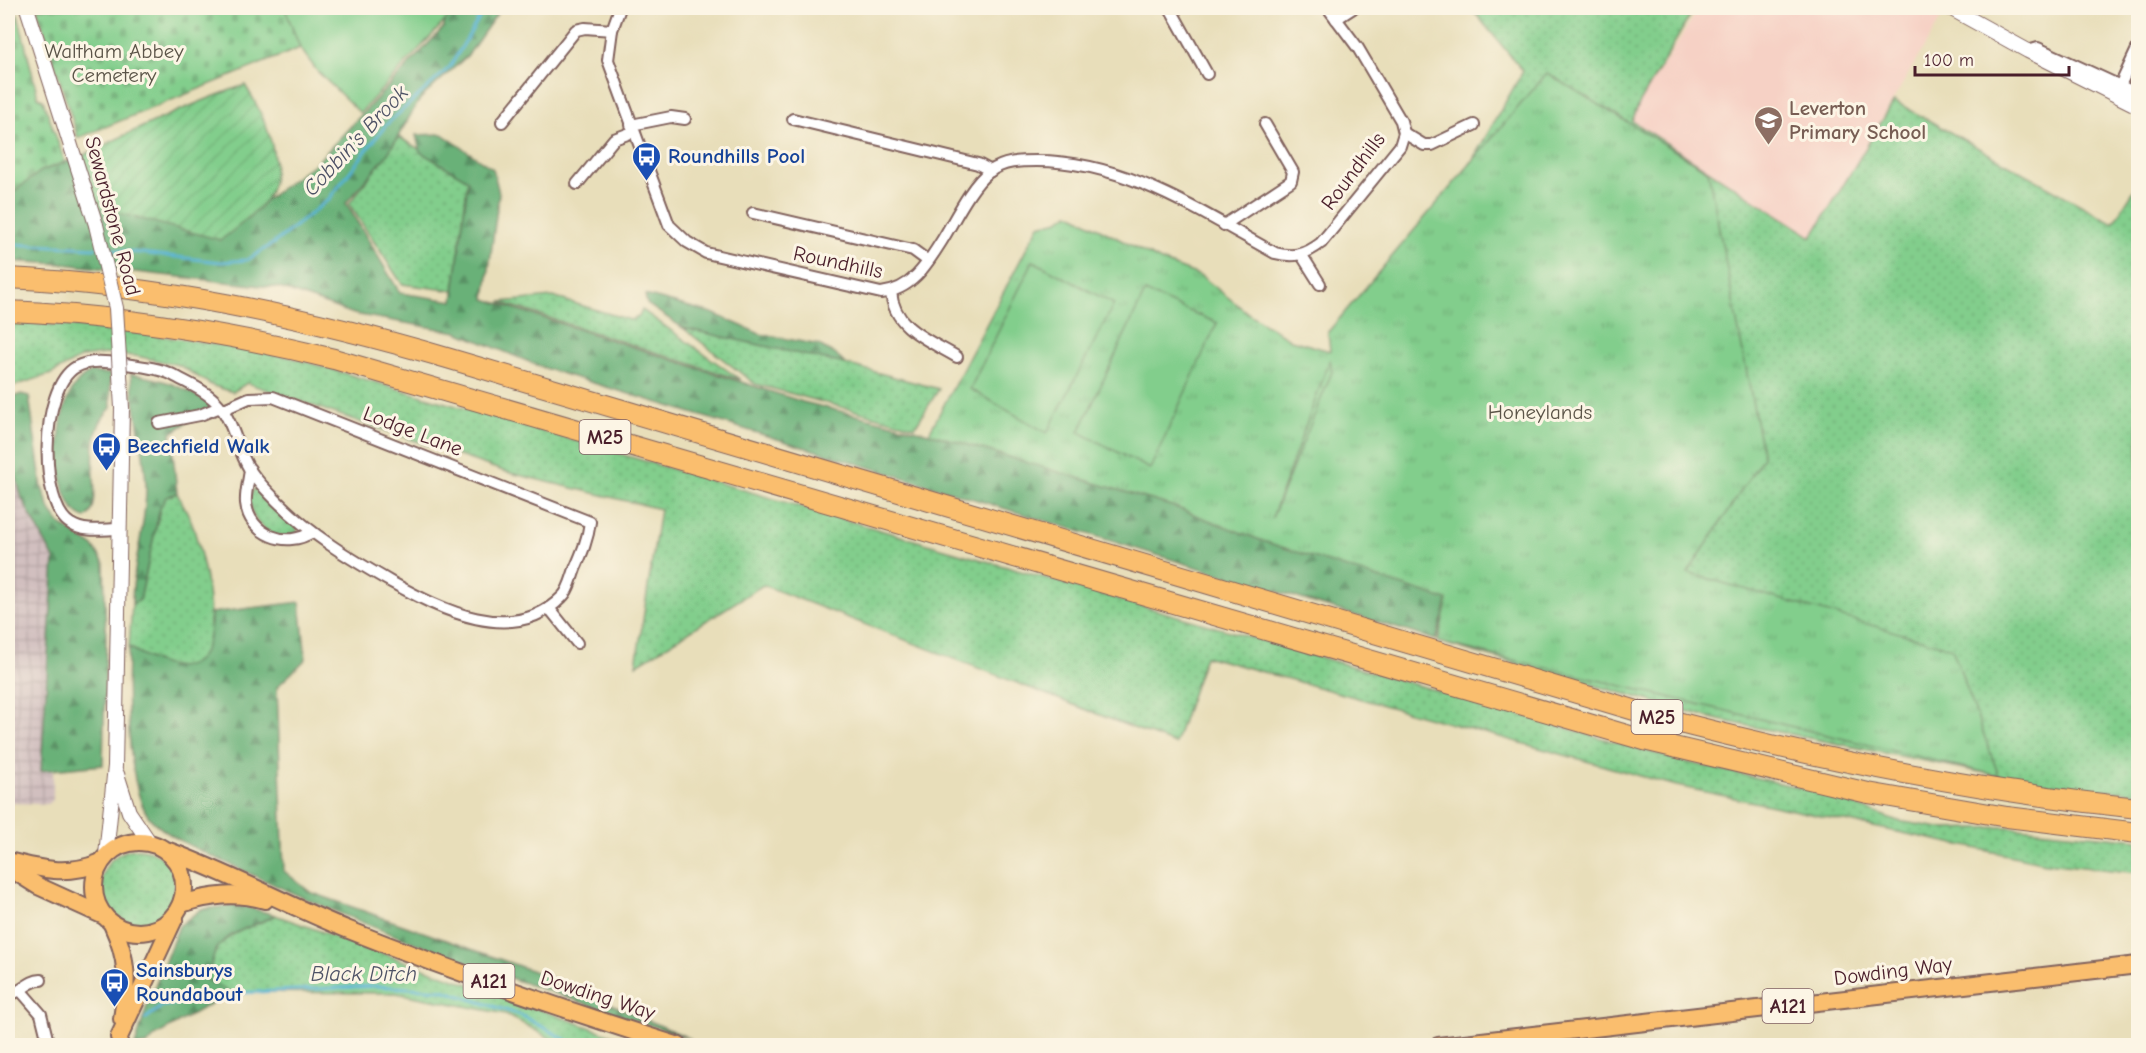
<svg xmlns="http://www.w3.org/2000/svg" width="2146" height="1053" font-family="'Comic Neue',sans-serif">
<style>
.built{fill:#f6d1c5}
.industrial{fill:url(#industrial-grid)}
.grass{fill:url(#grass-dots);stroke:#66765c;stroke-width:1.5}
.forest{fill:url(#forest-firs);stroke:#5a6852;stroke-width:1.5}
.cemetery{fill:url(#cemetery-stones);stroke:#66765c;stroke-width:1.5}
.park{fill:url(#park-tufts);stroke:#66765c;stroke-width:1.5;fill-rule:evenodd}
.garden{fill:url(#garden-furrows);stroke:#66765c;stroke-width:1.5}
.pitch{fill:#82ce8c;stroke:#66765c;stroke-width:1.5}
.lines{fill:none;stroke-linecap:round;stroke-linejoin:round}
.stream{stroke:#55b2d3;stroke-width:3}
.minor-casing{stroke:#81625d;stroke-width:14}
.tertiary-casing{stroke:#81625d;stroke-width:16}
.primary-casing{stroke:#81625d;stroke-width:20}
.motorway-casing{stroke:#81625d;stroke-width:22}
.minor{stroke:#fff;stroke-width:10}
.tertiary{stroke:#fff;stroke-width:14}
.primary{stroke:#fabe6e;stroke-width:16}
.motorway{stroke:#fabe6e;stroke-width:20}
.tertiary-bridge-casing{stroke:#81625d;stroke-width:16;stroke-linecap:butt}
.tertiary-bridge{stroke:#fff;stroke-width:14}
.labels{text-anchor:middle;stroke-width:6;stroke-linejoin:round;paint-order:stroke}
.shield{fill:#fcf5e5;stroke:#7f5f63;stroke-width:1.5}
.shield-label{font-size:20px;font-weight:bold;fill:#4a1f2b}
.park-label{font-size:21px;fill:#5b5448;stroke:#fcf5e5}
.education-label{font-size:21px;font-weight:bold;fill:#785e54;stroke:#fcf5e5;text-anchor:start}
.transit-label{font-size:21px;font-weight:bold;fill:#164399;stroke:#fcf5e5;text-anchor:start}
.street-label{font-size:21px;fill:#4a1f2b;stroke:#fcf5e5}
.water-label{font-size:22px;font-style:italic;fill:#4e5266;stroke:#fcf5e5}
</style>
<defs>
<pattern id="industrial-grid" width="8" height="8" patternUnits="userSpaceOnUse" patternTransform="scale(1.5)"><rect width="8" height="8" fill="#d1bfbf"/><path d="M0 4h8M4 0v8" fill="none" stroke="#b5a4a4"/></pattern>
<pattern id="grass-dots" width="8" height="8" patternUnits="userSpaceOnUse" patternTransform="scale(1.5)"><rect width="8" height="8" fill="#82ce8c"/><path d="M2 2h.1M6 6h.1" fill="none" stroke="#72b079" stroke-width="1.8" stroke-linecap="round"/></pattern>
<pattern id="forest-firs" width="22" height="20" patternUnits="userSpaceOnUse" patternTransform="scale(1.5)"><rect width="22" height="20" fill="#69b178"/><path d="M5 1l3.5 6h-7zM16 11l3.5 6h-7z" fill="#588f63"/></pattern>
<pattern id="cemetery-stones" width="16" height="16" patternUnits="userSpaceOnUse" patternTransform="scale(1.5)"><rect width="16" height="16" fill="#82ce8c"/><path d="M2 7V4a2 2 0 0 1 4 0v3zM10 15v-3a2 2 0 0 1 4 0v3z" fill="#72b079"/></pattern>
<pattern id="park-tufts" width="24" height="20" patternUnits="userSpaceOnUse" patternTransform="scale(1.5)"><rect width="24" height="20" fill="#82ce8c"/><path d="M3 7l-1-3M5 7V3M7 7l1-3M15 17l-1-3M17 17v-4M19 17l1-3" fill="none" stroke="#72b079"/></pattern>
<pattern id="garden-furrows" width="10" height="10" patternUnits="userSpaceOnUse" patternTransform="scale(1.5)"><rect width="10" height="10" fill="#82ce8c"/><path d="M-1 1l2-2M0 10L10 0M9 11l2-2" fill="none" stroke="#72b079"/></pattern>
</defs>
<rect width="100%" height="100%" fill="#fcf5e5"/>
<filter id="ink" filterUnits="userSpaceOnUse"><feTurbulence type="fractalNoise" baseFrequency=".0167" numOctaves="2"/><feDisplacementMap in="SourceGraphic" scale="12" xChannelSelector="R" yChannelSelector="G"/><feConvolveMatrix kernelMatrix="1 2 1 2 8 2 1 2 1" color-interpolation-filters="sRGB"/></filter>
<filter id="wash" filterUnits="userSpaceOnUse"><feTurbulence type="fractalNoise" baseFrequency=".008" numOctaves="4" result="noise"/><feDisplacementMap in="SourceGraphic" scale="24" xChannelSelector="R" yChannelSelector="G"/><feGaussianBlur stdDeviation="1.35" result="paint"/><feColorMatrix in="noise" values="0 0 0 0 0 0 0 0 0 0 0 0 0 0 0 0 0 1.4 0 .05"/><feComposite in="paint" operator="in"/></filter>
<g filter="url(#wash)">
<rect width="100%" height="100%" fill="#e8deba"/>
<polygon class="built" points="1699,8 1927,8 1942,17 1812,237 1632,121 1639,104"/>
<polygon class="industrial" points="8,445 22,499 54,559 53,800 48,804 8,803"/>
<g class="grass">
<polygon points="1471,8 1674,8 1690,16 1639,104 1632,121 1812,237 1894,101 2113,223 2138,184 2138,793 2040,784 1719,720 1438,642 1447,600 1263,541 1334,349 1328,332 1394,261 1461,180 1523,71"/>
<polygon points="399,137 468,179 454,291 402,284 349,204"/>
<polygon points="553,297 630,320 639,317 642,310 741,380 500,302"/>
<path d="M8,322C103,326 195,340 289,357L972,557L1681,761L1815,791L1898,821L1946,829L2007,827L2138,840V873L2046,863L1677,786L1205,656L1175,744L763,585L636,665L660,509L506,472L247,383L233,392L213,386L179,365L136,356L104,354L82,357L51,374L8,388Z"/>
<polygon points="683,328 845,364 939,389 915,427 755,384"/>
<path d="M254,489L259,491L297,528V533C282,542 261,531 254,517C251,512 251,503 249,497Z"/>
<path d="M177,493C182,504 190,515 193,526C211,586 239,718 129,647L132,604L140,600L160,508L166,497Z"/>
<circle cx="138" cy="886" r="37"/>
<path d="M275,915L639,1045H562L506,1014L396,993L231,992L207,980C209,971 211,961 215,953C225,931 256,927 275,915Z"/>
</g>
<g class="forest">
<polygon points="457,8 501,8 468,55 420,99 387,155 346,203 400,293 453,301 468,180 420,152 416,135 442,134 493,169 499,193 485,299 803,402 929,433 1175,507 1263,541 1448,600 1436,640 544,368 457,332 354,314 280,288 63,264 8,261 8,196 41,171 82,156 97,207 221,240 266,200 318,161 444,27 444,21"/>
<polygon points="645,295 712,313 760,334 819,345 835,354 845,364 683,328 647,304"/>
<path d="M92,372L110,374L111,408C75,442 109,502 86,518C51,512 47,387 92,372Z"/>
<path d="M131,374C163,379 186,387 212,406L171,433L177,493L166,497L160,508L140,600L132,604C132,565 146,527 146,489C146,450 133,413 131,374Z"/>
<polygon points="21,394 29,396 42,488 51,512 61,525 93,546 104,563 106,641 103,765 41,771 54,559 22,499 8,445 8,399"/>
<path d="M300,602L306,659L277,687L284,871L310,892L547,976L691,1039C537,988 382,937 236,867C212,856 165,837 149,817C127,789 125,684 129,647C176,677 211,678 211,613Z"/>
<path d="M240,905L275,915C256,927 225,931 215,952C211,961 210,971 207,980L231,992L155,1036L147,1045L135,1046L146,1009L179,926L201,909Z"/>
</g>
<g class="cemetery">
<polygon points="37,8 285,8 300,48 78,138"/>
<polygon points="18,15 38,97 43,100 65,162 41,171 8,196 8,17"/>
</g>
<path class="park" d="M1547,73L1708,171L1763,457L1688,573L1952,648L1999,776L1438,642L1447,600L1263,541L1175,507L929,433L1039,225L1059,220L1069,213L1161,261L1201,276L1249,314L1291,340L1330,351L1328,332ZM1330,359L1332,372L1272,518Z"/>
<path class="garden" d="M245,85C265,116 287,165 266,199C259,212 234,229 221,240L96,207L82,156C136,129 189,104 245,85Z"/>
<g class="pitch">
<polygon points="290,8 457,8 360,113 317,71 300,48 286,11"/>
<polygon points="1033,261 1114,304 1047,433 970,389"/>
<polygon points="1145,292 1217,323 1150,469 1079,432"/>
</g>
<g class="lines">
<g class="stream">
<polyline points="8,244 96,248"/>
<polyline points="105,249 221,262 247,260 274,243 329,199 386,125 450,67 485,8"/>
<polyline points="145,1019 162,1006 237,993 375,986 442,990 521,1015 577,1046"/>
</g>
</g>
</g>
<g filter="url(#ink)">
<g class="lines">
<defs>
<g id="minor">
<path d="M620,8L612,30L608,60L669,225L687,242L706,253L881,293C911,290 926,266 941,242C953,223 971,185 989,172C1004,161 1020,161 1037,161C1126,161 1200,212 1275,253C1294,258 1305,255 1321,243L1400,146L1404,133L1401,121L1358,48L1328,8"/>
<polyline points="1170,8 1207,74"/>
<polyline points="1336,19 1353,8"/>
<polyline points="2028,51 2038,48 2138,94"/>
<polyline points="2118,90 2138,47"/>
<polyline points="793,119 978,164 991,171"/>
<polyline points="502,122 576,30 585,28 612,30"/>
<polyline points="631,125 671,117 685,119"/>
<polyline points="1404,133 1424,145 1432,145 1474,125"/>
<polyline points="577,184 614,139 633,132"/>
<polyline points="753,213 913,250 928,261"/>
<polyline points="1224,225 1291,181 1293,172 1265,124"/>
<polyline points="1301,254 1320,284"/>
<path d="M891,292C894,329 929,340 957,357"/>
<polyline points="159,423 200,415 220,407"/>
<path d="M250,469C249,481 245,492 246,503C249,535 287,549 312,532"/>
<path d="M120,529C104,529 85,533 71,524C39,506 39,388 76,367C91,359 109,362 125,364C140,366 160,368 173,375C189,384 207,391 219,405C234,423 237,450 250,470C257,481 268,492 277,501C311,535 349,558 391,582C440,609 513,647 562,597C569,591 572,577 575,569C582,553 588,539 590,522L273,397L249,398L222,410"/>
<polyline points="549,608 577,643"/>
<polyline points="21,991 41,1014 49,1046"/>
<path d="M8,995C21,993 29,980 41,980"/>
</g>
<g id="tertiary">
<polyline points="27,8 96,225"/>
<polyline points="1950,8 2028,51 2138,106"/>
<polyline points="117,774 129,812 150,843"/>
<polyline points="106,855 115,766 122,408"/>
</g>
<g id="primary">
<circle cx="139" cy="887" r="45"/>
<path d="M166,850C229,873 287,905 349,930C457,973 568,1011 679,1046"/>
<path d="M8,861C40,869 67,876 99,863"/>
<polyline points="8,867 38,886 104,916"/>
<path d="M181,904C211,895 235,892 265,900"/>
<path d="M112,924C128,959 128,980 122,1019"/>
<polyline points="119,1037 175,917"/>
<polyline points="1438,1046 2138,965"/>
</g>
<g id="motorway">
<path d="M8,278C158,285 303,316 447,358L1661,718C1818,759 1977,791 2138,808"/>
<path d="M8,311C118,315 227,333 334,359L1644,740L1868,793L2007,817L2138,833"/>
</g>
</defs>
<use href="#minor" class="minor-casing"/>
<use href="#tertiary" class="tertiary-casing"/>
<use href="#primary" class="primary-casing"/>
<use href="#motorway" class="motorway-casing"/>
<use href="#minor" class="minor"/>
<use href="#tertiary" class="tertiary"/>
<use href="#primary" class="primary"/>
<use href="#motorway" class="motorway"/>
<defs>
<polyline id="tertiary-bridge" points="96,225 116,308 122,408"/>
</defs>
<use href="#tertiary-bridge" class="tertiary-bridge-casing"/>
<use href="#tertiary-bridge" class="tertiary-bridge"/>
</g>
</g>
<defs>
<symbol id="school-pin" viewBox="-11 -11 22 30"><path d="M0 17L-7.5 6A9.5 9.5 0 1 1 7.5 6Z" fill="#8d6e63" stroke="#fcf5e5"/><path d="M0-5L7-2L0 1L-7-2ZM-4 1L0 2.5L4 1V4Q0 6-4 4Z" fill="#fff"/></symbol>
<symbol id="bus-pin" viewBox="-11 -11 22 30"><path d="M0 17L-7.5 6A9.5 9.5 0 1 1 7.5 6Z" fill="#1a4fb4" stroke="#fcf5e5"/><path d="M-5-6H5V4H4V6H2V4H-2V6H-4V4H-5ZM-3.5-4V0h7V-4ZM-3.5 1.2v1.5H-2V1.2ZM2 1.2v1.5H3.5V1.2Z" fill="#fff"/></symbol>
</defs>
<g fill-rule="evenodd">
<use href="#school-pin" x="1752" y="104" width="33" height="45"/>
<use href="#bus-pin" x="630" y="140" width="33" height="45"/>
<use href="#bus-pin" x="90" y="430" width="33" height="45"/>
<use href="#bus-pin" x="98" y="966" width="33" height="45"/>
</g>
<g class="labels">
<g class="shield">
<rect x="579.5" y="420" width="51" height="34" rx="4.5"/>
<rect x="1631.5" y="700" width="51" height="34" rx="4.5"/>
<rect x="463.5" y="964" width="51" height="34" rx="4.5"/>
<rect x="1762.5" y="989" width="51" height="34" rx="4.5"/>
</g>
<g class="shield-label">
<text x="605" y="444">M25</text>
<text x="1657" y="724">M25</text>
<text x="489" y="988">A121</text>
<text x="1788" y="1013">A121</text>
</g>
<g class="park-label">
<text x="114" y="58">Waltham Abbey<tspan x="114" dy="24">Cemetery</tspan></text>
<text x="1540" y="419">Honeylands</text>
</g>
<g class="education-label">
<text x="1789" y="115">Leverton<tspan x="1789" dy="24">Primary School</tspan></text>
</g>
<g class="transit-label">
<text x="668" y="163">Roundhills Pool</text>
<text x="127" y="453">Beechfield Walk</text>
<text x="136" y="977">Sainsburys<tspan x="136" dy="24">Roundabout</tspan></text>
</g>
<g class="street-label">
<text transform="translate(1353 171) rotate(-53)" y="7">Roundhills</text>
<text transform="translate(113 216) rotate(75)" y="7">Sewardstone Road</text>
<text transform="translate(838 262) rotate(12)" y="7">Roundhills</text>
<text transform="translate(413 431) rotate(21)" y="7">Lodge Lane</text>
<text transform="translate(1893 971) rotate(-7)" y="7">Dowding Way</text>
<text transform="translate(598 995) rotate(18)" y="7">Dowding Way</text>
</g>
<g class="water-label">
<text transform="translate(355 140) rotate(-47)" y="8">Cobbin's Brook</text>
<text x="364" y="981">Black Ditch</text>
</g>
</g>
<rect width="2146" height="1053" fill="none" stroke="#fcf5e5" stroke-width="30"/>
<path d="M1915 66v9h154v-9" fill="none" stroke="#4a1f2b" stroke-width="3"/>
<text x="1924" y="66" font-size="18" fill="#4a1f2b" stroke="#fcf5e5" stroke-width="4.5" paint-order="stroke">100 m</text>
</svg>
